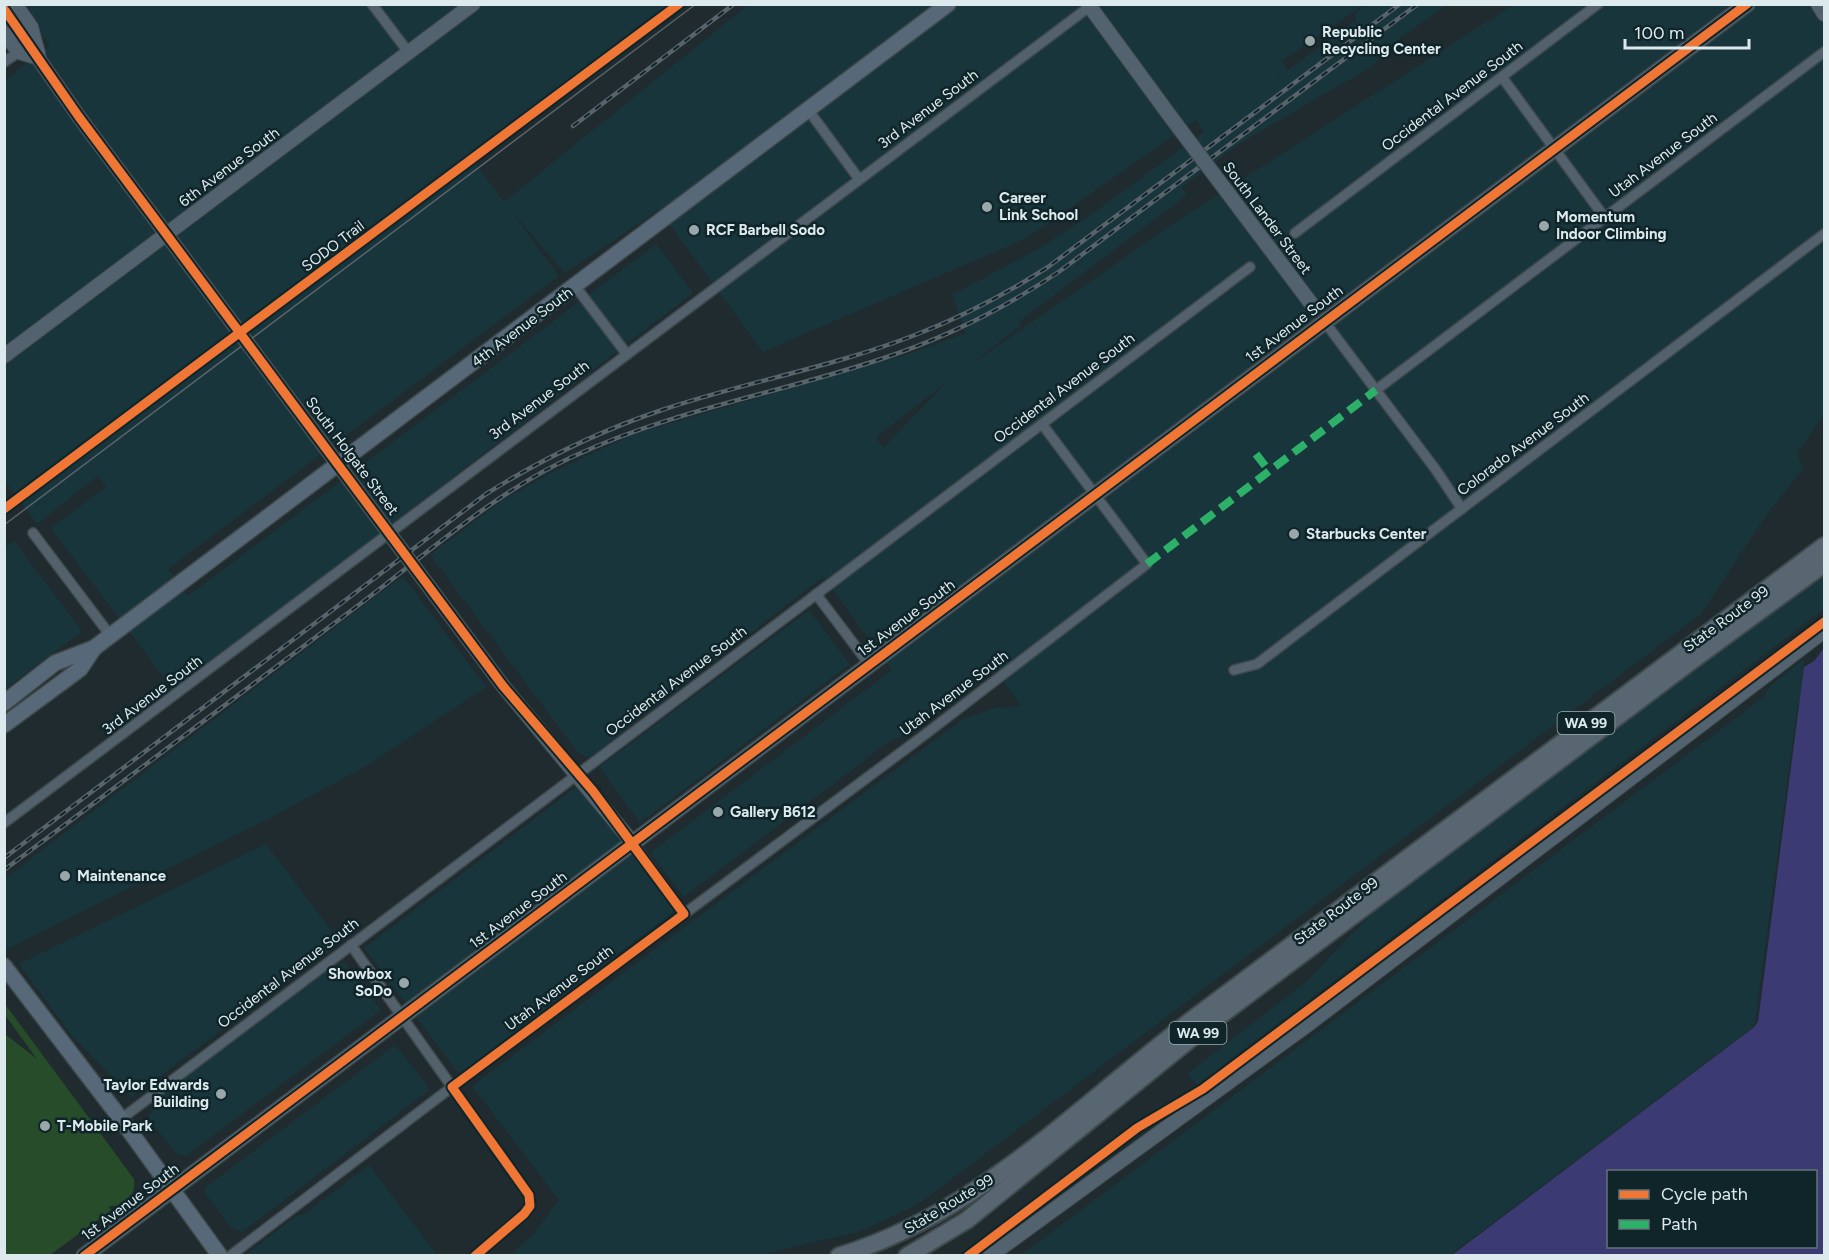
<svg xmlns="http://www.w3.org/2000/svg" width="1829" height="1260" font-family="Figtree,sans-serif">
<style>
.built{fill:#18353c;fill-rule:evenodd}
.green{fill:#274c2a}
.water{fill:#3c3a73;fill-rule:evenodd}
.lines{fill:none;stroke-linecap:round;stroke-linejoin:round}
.street-casing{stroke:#3f494b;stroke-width:12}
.secondary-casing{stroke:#3f494b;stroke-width:16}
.primary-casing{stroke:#3f494b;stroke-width:18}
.highway-casing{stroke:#3f494b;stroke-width:20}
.street{stroke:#53616c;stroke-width:9}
.secondary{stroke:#52626f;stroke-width:14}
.primary{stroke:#576978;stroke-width:15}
.highway{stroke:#576671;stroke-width:16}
.tram{stroke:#59636a;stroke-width:1.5}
.rail-casing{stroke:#59636a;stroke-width:4.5}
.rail{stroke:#0f252a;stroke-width:2;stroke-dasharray:7;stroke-linecap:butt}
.secondary-bridge-casing{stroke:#3f494b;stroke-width:16;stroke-linecap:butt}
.secondary-bridge{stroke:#52626f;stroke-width:14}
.quiet{stroke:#2db169;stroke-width:8;stroke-dasharray:15 8;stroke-linecap:butt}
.cycleway-casing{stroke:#0f252a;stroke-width:13}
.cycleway{stroke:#f07635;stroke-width:9}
.poi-dot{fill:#9aa7aa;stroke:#0f252a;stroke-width:2}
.labels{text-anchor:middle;stroke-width:5;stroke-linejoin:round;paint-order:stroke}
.shield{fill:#0f252a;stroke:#9fafb2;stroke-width:1.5}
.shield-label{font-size:14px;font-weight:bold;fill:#ddeaed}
.poi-label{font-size:15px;font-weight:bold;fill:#ddeaed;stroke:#0f252a;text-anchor:start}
.street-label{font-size:15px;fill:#ddeaed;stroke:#0f252a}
</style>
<rect width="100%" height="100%" fill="#1f2b2e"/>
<g class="built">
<polygon points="21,5 671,5 468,154 504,202 748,5 1364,5 1282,61 1288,70 1205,132 1196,120 1027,238 763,352 659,210 565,273 511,211 559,276 168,569 188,596 656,244 693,293 174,691 51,528 106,487 98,476 37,524 5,481 5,80 50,46"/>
<path d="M1366,5H1448L1401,37L1371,67L1237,145L1182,187L1187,195L1020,321V326L966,368L1177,221L1513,5H1824V415L1797,453L1803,469L1767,514L1700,615L917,1205L858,1232L759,1255H511L534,1233L559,1200L472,1086L963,719L995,708L1021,706L994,669L898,739L895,737L684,897L651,854L655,849L892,670L823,577L589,758L579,754L430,555L501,501L555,471L634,434L912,353L966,333L952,295L1038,249L1096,211L1352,23L1357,19L1354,14ZM943,385H944L883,448L876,437Z"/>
<polygon points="14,541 82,631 5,689 5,547"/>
<polygon points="1824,573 1824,609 1197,1085 1187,1074 1306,982 1370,915"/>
<polygon points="403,576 486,687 370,764 276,815 5,950 5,878"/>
<polygon points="809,610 850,664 640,823 599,767"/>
<polygon points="1804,659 1802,682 1824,665 1824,683 1798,703 1755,1022 1752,1028 1450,1255 1020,1256 1765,696 1768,688"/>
<polygon points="580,784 676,910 459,1074 364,948"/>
<polygon points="266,844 340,942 132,1097 72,1036 19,964"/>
<polygon points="345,962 381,1010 186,1156 176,1154 149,1119 149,1115 154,1110 150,1102 328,968"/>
<polygon points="395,1045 428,1086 428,1091 242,1232 231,1228 205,1193 206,1187"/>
<polygon points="369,1165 437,1255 245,1255 295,1217 304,1214"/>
</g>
<path class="green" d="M5,1004L134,1179C136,1196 126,1207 109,1206L111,1210L50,1255H5V1034L37,1059L5,1015Z"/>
<path class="water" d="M1824,648V1255H1452L1753,1028L1758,1022L1804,667L1814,661ZM1608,1172H1816V1246H1608Z"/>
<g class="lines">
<defs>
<g id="street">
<polyline points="372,4 409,53"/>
<polyline points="4,62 19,52"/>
<polyline points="1502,77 1605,218"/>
<polyline points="809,111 859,179"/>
<polyline points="1295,233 1598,4"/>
<polyline points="575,286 626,353"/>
<polyline points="1324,321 1436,470 1462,509"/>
<polyline points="1376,390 1824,52"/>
<polyline points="33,533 110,635"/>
<polyline points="816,594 869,664"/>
<polyline points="1234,670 1257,664 1824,234"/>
<polyline points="4,823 1093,4"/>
<polyline points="632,842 684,914"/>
<polyline points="351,945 529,1195 530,1206 524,1214 475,1256"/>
<polyline points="121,1119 1250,267"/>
<polyline points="230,1256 452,1087 923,736 1147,564 1042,424"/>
</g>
<g id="secondary">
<polyline points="15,4 31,27 38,53"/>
<polyline points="1088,4 1173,120"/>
<polyline points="1818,4 1824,14"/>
<polyline points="4,9 79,117 503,686 632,842"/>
<polyline points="4,33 19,52 39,58"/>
<polyline points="4,356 473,4"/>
<polyline points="990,1256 1310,1023 1824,631"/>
</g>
<g id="primary">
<polyline points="4,703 55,663 94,648 948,4"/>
<polyline points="4,725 80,669 94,648"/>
<polyline points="4,966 121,1119 220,1256"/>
<polyline points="84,1256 1747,4"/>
</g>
<g id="highway">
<path d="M839,1256C979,1214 1083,1102 1197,1016C1406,858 1616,703 1824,546"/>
<polyline points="907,1256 967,1220 1205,1027 1694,659 1824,564"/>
</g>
</defs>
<use href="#street" class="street-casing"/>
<use href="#secondary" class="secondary-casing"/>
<use href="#primary" class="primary-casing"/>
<use href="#highway" class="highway-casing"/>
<use href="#street" class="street"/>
<use href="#secondary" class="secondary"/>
<use href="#primary" class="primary"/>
<use href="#highway" class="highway"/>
<polyline class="tram" points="4,525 696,4"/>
<defs>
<g id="rail">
<polyline points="573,126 734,4"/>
<path d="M4,858L486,494C542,459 599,431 662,410C745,382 833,367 915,335C962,317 1006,294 1048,267L1400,4"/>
<path d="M4,870C123,782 241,693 360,604C429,552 494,493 572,457C672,410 781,393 884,358C947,337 1005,308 1060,271L1418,4"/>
</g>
</defs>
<use href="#rail" class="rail-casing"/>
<use href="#rail" class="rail"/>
<defs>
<polyline id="secondary-bridge" points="1173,120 1313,306"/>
</defs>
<use href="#secondary-bridge" class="secondary-bridge-casing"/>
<use href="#secondary-bridge" class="secondary-bridge"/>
<g class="quiet">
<polyline points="1256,454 1269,471"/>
<polyline points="1147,564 1376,390"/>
</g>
<defs>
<g id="cycleway">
<polyline points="4,9 79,117 503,686 593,791 684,914 452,1087 529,1195 530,1206 524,1214 475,1256"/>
<polyline points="4,509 679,4"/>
<polyline points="84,1256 1747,4"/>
<polyline points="968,1256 1137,1128 1203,1089 1824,622"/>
</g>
</defs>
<use href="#cycleway" class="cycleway-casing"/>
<use href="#cycleway" class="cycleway"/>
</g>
<g class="poi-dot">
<circle cx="1310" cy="41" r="6"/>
<circle cx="987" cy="207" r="6"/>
<circle cx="1544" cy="226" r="6"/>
<circle cx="694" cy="230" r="6"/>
<circle cx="1294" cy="534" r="6"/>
<circle cx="718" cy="812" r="6"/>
<circle cx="65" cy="876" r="6"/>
<circle cx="404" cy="983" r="6"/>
<circle cx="221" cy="1094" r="6"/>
<circle cx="45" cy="1126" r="6"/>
</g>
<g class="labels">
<g class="shield">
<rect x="1557.5" y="712" width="57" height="22" rx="4.5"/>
<rect x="1169.5" y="1022" width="57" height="22" rx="4.5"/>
</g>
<g class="shield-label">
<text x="1586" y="728">WA 99</text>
<text x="1198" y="1038">WA 99</text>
</g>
<g class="poi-label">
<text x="1322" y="37">Republic<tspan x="1322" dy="17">Recycling Center</tspan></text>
<text x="999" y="203">Career<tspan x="999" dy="17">Link School</tspan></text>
<text x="1556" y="222">Momentum<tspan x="1556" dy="17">Indoor Climbing</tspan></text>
<text x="706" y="235">RCF Barbell Sodo</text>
<text x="1306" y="539">Starbucks Center</text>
<text x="730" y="817">Gallery B612</text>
<text x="77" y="881">Maintenance</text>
<text x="392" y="979" text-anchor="end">Showbox<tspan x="392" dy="17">SoDo</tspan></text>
<text x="209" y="1090" text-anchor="end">Taylor Edwards<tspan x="209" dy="17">Building</tspan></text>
<text x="57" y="1131">T-Mobile Park</text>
</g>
<g class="street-label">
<text transform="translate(1452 96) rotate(-37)" y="5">Occidental Avenue South</text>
<text transform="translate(928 109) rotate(-37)" y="5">3rd Avenue South</text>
<text transform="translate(1663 155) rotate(-37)" y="5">Utah Avenue South</text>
<text transform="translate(229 167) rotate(-37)" y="5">6th Avenue South</text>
<text transform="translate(1267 218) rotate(53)" y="5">South Lander Street</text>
<text transform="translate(333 246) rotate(-37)" y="5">SODO Trail</text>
<text transform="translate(1294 324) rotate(-37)" y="5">1st Avenue South</text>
<text transform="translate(522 327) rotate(-37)" y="5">4th Avenue South</text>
<text transform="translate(1064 388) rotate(-37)" y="5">Occidental Avenue South</text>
<text transform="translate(539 400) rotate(-37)" y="5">3rd Avenue South</text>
<text transform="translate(1523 444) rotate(-37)" y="5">Colorado Avenue South</text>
<text transform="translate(352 456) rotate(53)" y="5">South Holgate Street</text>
<text transform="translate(906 618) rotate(-37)" y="5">1st Avenue South</text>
<text transform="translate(1726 619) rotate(-36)" y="5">State Route 99</text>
<text transform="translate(676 681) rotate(-37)" y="5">Occidental Avenue South</text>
<text transform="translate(954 693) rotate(-37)" y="5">Utah Avenue South</text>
<text transform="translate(152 695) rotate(-37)" y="5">3rd Avenue South</text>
<text transform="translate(518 910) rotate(-37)" y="5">1st Avenue South</text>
<text transform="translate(1336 911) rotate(-37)" y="5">State Route 99</text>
<text transform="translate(288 973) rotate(-37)" y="5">Occidental Avenue South</text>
<text transform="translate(559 988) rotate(-37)" y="5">Utah Avenue South</text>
<text transform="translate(130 1202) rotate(-37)" y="5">1st Avenue South</text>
<text transform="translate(949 1204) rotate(-31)" y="5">State Route 99</text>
</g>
</g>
<rect width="1829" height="1260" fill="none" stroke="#ddeaed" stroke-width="12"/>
<rect x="1607" y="1170" width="210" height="78" fill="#0f252a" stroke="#617478" stroke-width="1.5"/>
<rect x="1619" y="1190" width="30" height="9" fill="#f07635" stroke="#617478" stroke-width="1.5"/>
<text x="1661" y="1200" font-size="18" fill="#ddeaed">Cycle path</text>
<rect x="1619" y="1220" width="30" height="9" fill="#2db169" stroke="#617478" stroke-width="1.5"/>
<text x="1661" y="1230" font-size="18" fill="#ddeaed">Path</text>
<path d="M1625 39v9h124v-9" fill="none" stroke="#ddeaed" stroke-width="3"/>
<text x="1634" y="39" font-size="18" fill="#ddeaed" stroke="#0f252a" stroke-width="4.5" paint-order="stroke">100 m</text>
</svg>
